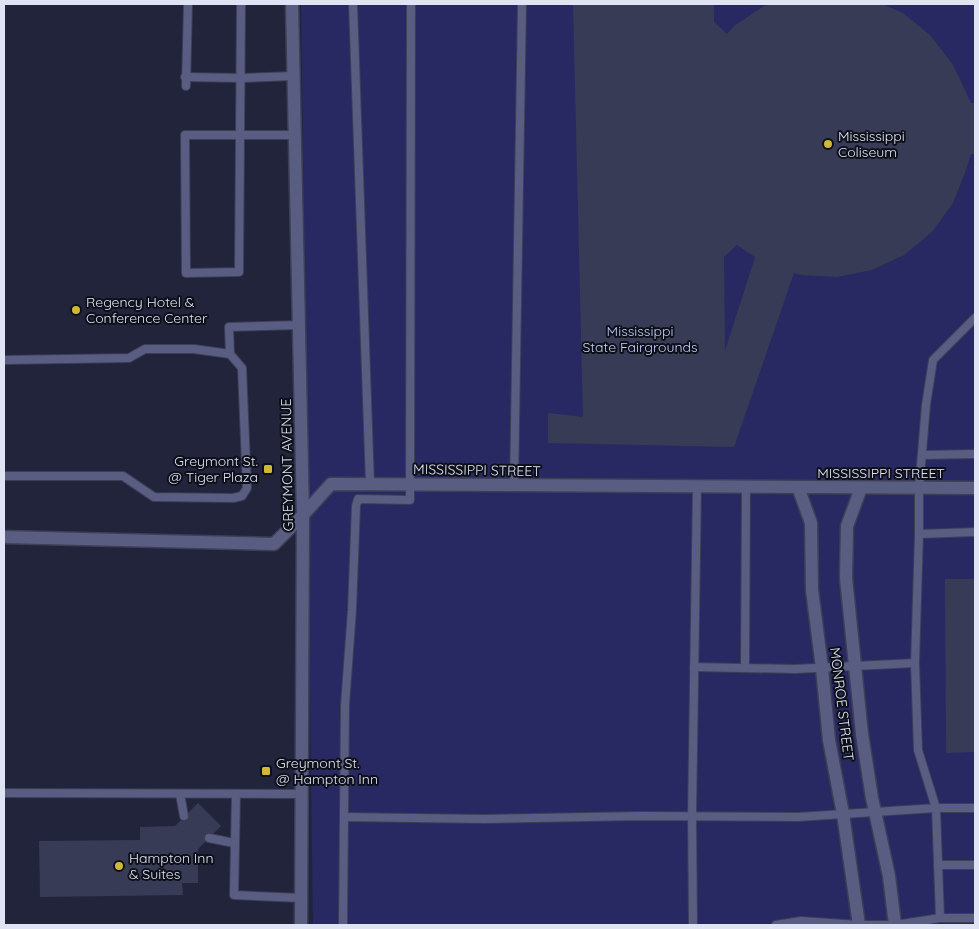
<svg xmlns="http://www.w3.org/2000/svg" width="979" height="929" font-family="Quicksand,sans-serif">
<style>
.green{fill:#282962}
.building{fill:#383b55;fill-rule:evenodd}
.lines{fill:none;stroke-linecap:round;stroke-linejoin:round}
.lane-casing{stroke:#3d3f56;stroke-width:10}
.street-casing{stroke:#3d3f56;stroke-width:15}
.lane{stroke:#595d81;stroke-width:8}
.street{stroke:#595d81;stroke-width:12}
.poi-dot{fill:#cfb837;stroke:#0d0f19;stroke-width:2}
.labels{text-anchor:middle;stroke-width:4;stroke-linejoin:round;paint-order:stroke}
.poi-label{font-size:14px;fill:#e0e3f3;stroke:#0d0f19;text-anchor:start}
.park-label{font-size:14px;fill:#c7cefb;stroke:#0d0f19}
.street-label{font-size:14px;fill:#e0e3f3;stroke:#0d0f19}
</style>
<rect width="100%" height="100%" fill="#22243c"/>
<polygon class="green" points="301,4 975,4 975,925 313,925"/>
<g class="building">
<path d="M573,4H714V22L727,34L734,26L764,6L772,4H882L903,13L931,36L953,65L971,103H975V154H971L966,170L953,203L932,232L904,255L872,270L837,277L801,275L794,273L734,447L548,443V413L583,417ZM737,245L755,257L725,351L724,257Z"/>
<polygon points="945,579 975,579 975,752 946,753"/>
<polygon points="198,803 221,826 198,849 198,883 182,883 183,895 40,897 39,841 140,840 140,827 175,826"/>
</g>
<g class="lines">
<defs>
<g id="lane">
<path d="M241,4C241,93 240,182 239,272L186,273L185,135H295"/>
<polyline points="353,4 370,484"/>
<polyline points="185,77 241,78 293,76"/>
<polyline points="186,86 188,4"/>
<polyline points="4,360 129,358 145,349 194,349 230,354"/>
<polyline points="922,455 975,454"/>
<polyline points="4,476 123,476 154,497 233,498 242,496 247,488 242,368 230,354 229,327 299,325"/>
<polyline points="514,485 522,4"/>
<polyline points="919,534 919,488 926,405 933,360 975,318"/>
<polyline points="694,667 795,669 915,663"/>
<polyline points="745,668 746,487"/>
<polyline points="4,793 301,794"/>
<polyline points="180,794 184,816"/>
<polyline points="236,794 234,895 301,898"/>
<polyline points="975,808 936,808 940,918 975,918"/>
<polyline points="344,817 484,819 640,816 798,817 936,808 918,750 915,663 919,534 975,532"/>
<polyline points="209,838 234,843"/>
<polyline points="938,865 975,865"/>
<polyline points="343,925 345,705 352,610 356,506 358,499 410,500 411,4"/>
<polyline points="693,925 692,816 697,487"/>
<polyline points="776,925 801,921 859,925 895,925 940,918"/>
</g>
<g id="street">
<polyline points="292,4 303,515 301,925"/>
<polyline points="798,487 811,523 812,590 822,668 829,740 843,814 859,925"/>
<polyline points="861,488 847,526 846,578 862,734 872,798 889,876 895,925"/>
<polyline points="4,537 274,544 303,515 331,484 975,488"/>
</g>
</defs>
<use href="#lane" class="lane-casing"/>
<use href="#street" class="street-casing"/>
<use href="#lane" class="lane"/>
<use href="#street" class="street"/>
</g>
<g class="poi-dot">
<circle cx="828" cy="144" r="5"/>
<circle cx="76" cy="310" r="5"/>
<rect x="263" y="464" width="10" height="10" rx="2.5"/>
<rect x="261" y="766" width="10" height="10" rx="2.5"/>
<circle cx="119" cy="866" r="5"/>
</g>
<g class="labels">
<g class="poi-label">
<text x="838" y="141">Mississippi<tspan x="838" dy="16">Coliseum</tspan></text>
<text x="86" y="307">Regency Hotel &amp;<tspan x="86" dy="16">Conference Center</tspan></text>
<text x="258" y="466" text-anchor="end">Greymont St.<tspan x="258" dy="16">@ Tiger Plaza</tspan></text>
<text x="276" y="768">Greymont St.<tspan x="276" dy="16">@ Hampton Inn</tspan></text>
<text x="129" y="863">Hampton Inn<tspan x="129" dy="16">&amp; Suites</tspan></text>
</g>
<g class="park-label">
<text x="640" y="336">Mississippi<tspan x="640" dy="16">State Fairgrounds</tspan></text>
</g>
<g class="street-label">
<text transform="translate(287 465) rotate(-91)" y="5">GREYMONT AVENUE</text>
<text transform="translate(477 470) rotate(1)" y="5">MISSISSIPPI STREET</text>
<text x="881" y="478">MISSISSIPPI STREET</text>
<text transform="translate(842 704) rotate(83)" y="5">MONROE STREET</text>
</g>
</g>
<rect width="979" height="929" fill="none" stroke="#e0e3f3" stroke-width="10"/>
</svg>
